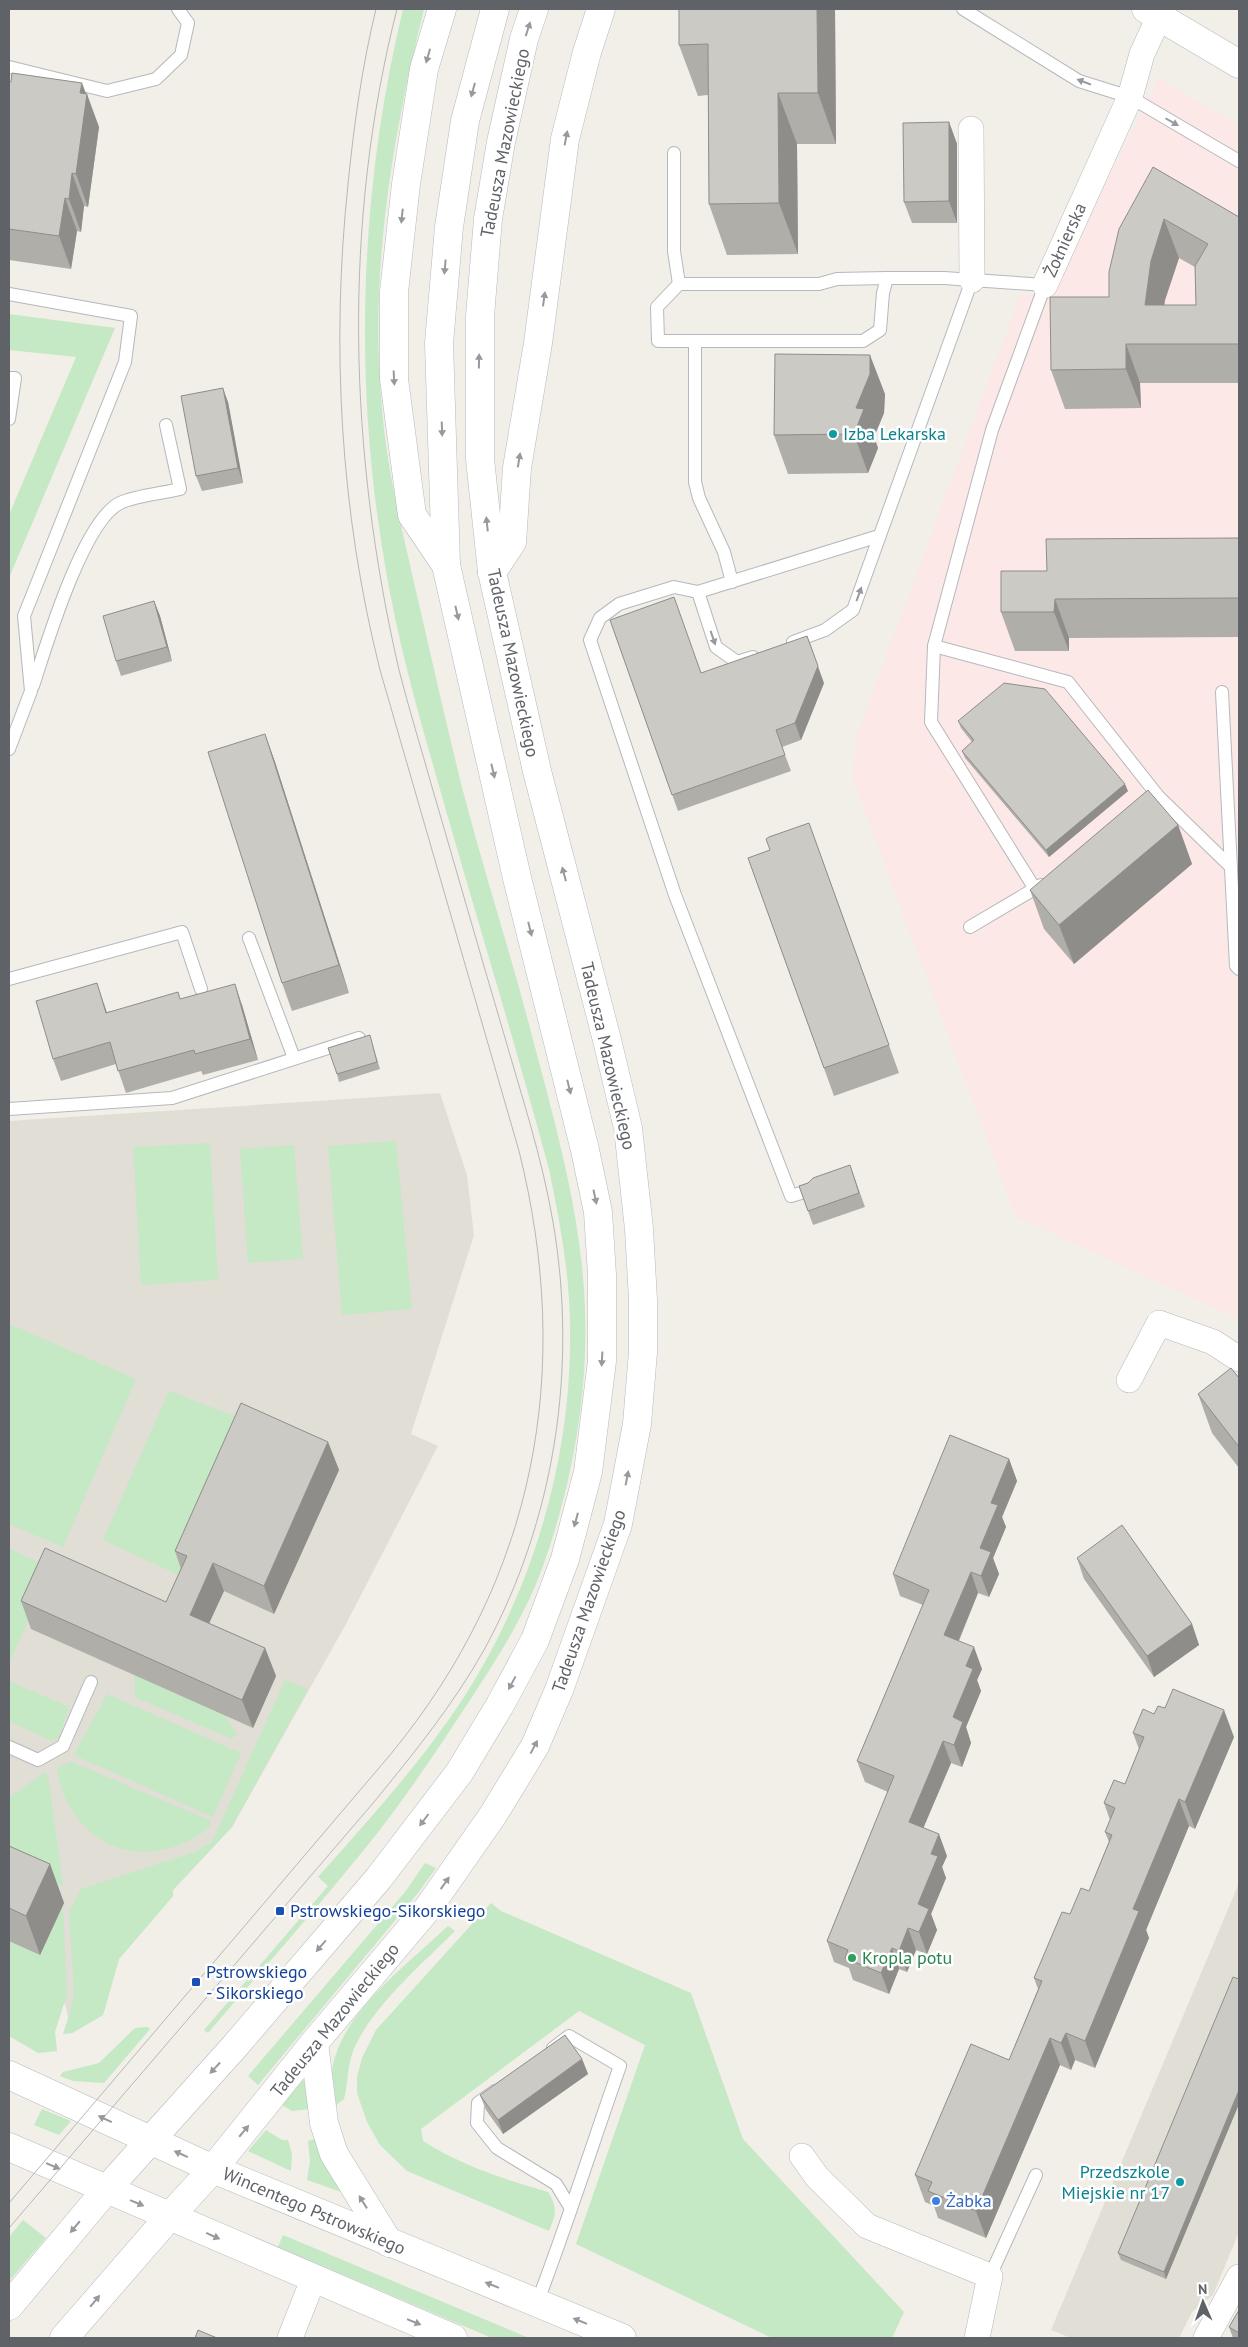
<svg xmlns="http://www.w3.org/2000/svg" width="1248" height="2347" font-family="'PT Sans',sans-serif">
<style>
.education{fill:#e1ded6}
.medical{fill:#fce8e6}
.green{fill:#c5e8c5}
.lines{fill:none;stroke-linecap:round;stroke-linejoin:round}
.lane-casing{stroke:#b5b8bc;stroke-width:14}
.street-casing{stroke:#b5b8bc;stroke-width:26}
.secondary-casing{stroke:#b6babf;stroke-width:29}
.lane{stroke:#fff;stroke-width:12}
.street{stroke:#fff;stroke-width:25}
.secondary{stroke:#fff;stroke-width:28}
.tram{stroke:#b6b7b8;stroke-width:1}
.wall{fill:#afaea9;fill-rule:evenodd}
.shaded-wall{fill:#8f8d8a}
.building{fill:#cccac5;stroke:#8f8d8a;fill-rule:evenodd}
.oneway{fill:#979a9d}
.culture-dot{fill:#0f9aa8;stroke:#fff;stroke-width:2}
.transit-dot{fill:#1a4fb4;stroke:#fff;stroke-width:2}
.leisure-dot{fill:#2e9e5b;stroke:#fff;stroke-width:2}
.shop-dot{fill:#3f7fe0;stroke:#fff;stroke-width:2}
.labels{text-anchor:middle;stroke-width:5;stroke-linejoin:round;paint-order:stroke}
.street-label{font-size:18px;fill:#5f6368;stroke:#fff}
.culture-label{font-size:18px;fill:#0d838f;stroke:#fff;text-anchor:start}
.transit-label{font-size:18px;fill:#164399;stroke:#fff;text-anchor:start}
.leisure-label{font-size:18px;fill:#27864d;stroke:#fff;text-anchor:start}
.shop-label{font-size:18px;fill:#366cbe;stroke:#fff;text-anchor:start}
</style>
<rect width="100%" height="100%" fill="#f1efe8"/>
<g class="education">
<polygon points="440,1093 467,1175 474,1235 411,1434 438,1446 346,1624 232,1827 173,1890 173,1896 119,1959 103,2015 72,2033 65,2004 9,2005 9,1121"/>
<polygon points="1239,1883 1239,2232 1213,2295 1192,2312 1179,2338 1071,2338 1051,2330"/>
</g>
<polygon class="medical" points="1159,78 1239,126 1239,1319 1016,1217 852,777 857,735 1020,295 1049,295"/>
<g class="green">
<path d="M403,9H424C392,138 369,274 382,408C387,473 404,537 418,600C433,664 447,728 463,791C484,872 510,951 531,1032C555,1123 582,1215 585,1310C588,1396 572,1485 543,1566C526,1614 498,1657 470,1700C437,1751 402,1803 363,1851C313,1913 260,1972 208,2033L204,2030L328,1886L318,1877C373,1815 431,1752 474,1681C537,1576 572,1451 570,1329C570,1275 560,1222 549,1169C517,1050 481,932 447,814C424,733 400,653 386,571C353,385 359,192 403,9Z"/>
<polygon points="9,314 115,328 9,578 9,515 76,357 9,350"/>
<polygon points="396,1141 412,1309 342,1315 328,1146"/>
<polygon points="210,1143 218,1280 141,1285 133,1147"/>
<polygon points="294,1145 303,1259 248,1263 240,1149"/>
<polygon points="9,1324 136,1379 63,1547 9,1524"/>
<polygon points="169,1391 248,1421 185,1578 103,1540"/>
<polygon points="9,1548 51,1569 9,1663"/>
<polygon points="134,1675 224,1715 237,1734 232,1739 135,1697"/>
<polygon points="285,1680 308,1689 232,1827 173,1890 173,1896 119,1959 103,2015 72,2033 63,2034 72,2006 74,1993 69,1912 81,1889 195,1852 212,1842"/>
<polygon points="9,1681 69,1707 59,1738 52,1741 9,1721"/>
<polygon points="107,1694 241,1753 213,1817 74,1755"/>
<path d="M70,1761L209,1820L211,1825C199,1838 183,1844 167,1849C122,1861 82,1837 64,1795C60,1787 59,1777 57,1769Z"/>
<polygon points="45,1772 48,1774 63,1886 9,1861 9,1798"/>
<polygon points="425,1863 436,1868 418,1893 258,2085 248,2076 405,1892"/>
<path d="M491,1903L501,1911L691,1993L743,2139L904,2312L892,2338H772L576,2244L645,2045L579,2011L421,2129L423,2141C462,2166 504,2179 548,2192C558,2208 556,2214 549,2231L407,2171L380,2145L367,2122L357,2093V2077L362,2058L376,2030Z"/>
<polygon points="63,1906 67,1994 55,2032 57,2051 38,2053 9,2036 9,1941 40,1955"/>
<path d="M448,1926L455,1931C422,1964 368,2010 352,2054C347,2069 348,2085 344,2099L335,2106C334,2096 331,2083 332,2072C338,2015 408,1964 448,1926Z"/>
<polygon points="147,2027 150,2029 104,2083 73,2081 60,2076 63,2072 99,2063 135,2028"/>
<polygon points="305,2078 310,2109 292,2111 282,2105"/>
<polygon points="42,2109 71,2121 59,2135 34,2125"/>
<polygon points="266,2130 282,2140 288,2140 292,2154 291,2171 248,2151"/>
<polygon points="315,2139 344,2193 307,2180 310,2161 308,2141"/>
<polygon points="23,2220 46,2238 9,2281 9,2237"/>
<polygon points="283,2235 529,2338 492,2338 278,2247"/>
</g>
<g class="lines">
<defs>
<g id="lane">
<polyline points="963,9 1079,81 1130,97 1239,161"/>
<polyline points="9,67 107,91 156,79 181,55 188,23 178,9"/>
<polyline points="674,153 674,251 679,284"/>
<polyline points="887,278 837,279 819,284 679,284 657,307 658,341 863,341 880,330 883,293 887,278 944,278 1045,285 992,430 934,646 931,722 1035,889"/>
<polyline points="9,294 131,316 125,362 24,616 31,691 9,749"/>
<polyline points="695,341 695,482 699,498 724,552 732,582"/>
<polyline points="9,378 15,378 9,419"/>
<polyline points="698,592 716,647 737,662 753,657"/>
<polyline points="793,642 825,630 853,610 972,280"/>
<polyline points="934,646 1068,682 1158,796 1143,808"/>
<path d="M33,686C46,646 83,521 120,503C134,496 164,493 180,489L166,425"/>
<polyline points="1222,692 1236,966 1239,969"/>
<polyline points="1158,796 1231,867"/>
<polyline points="970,927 1041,885"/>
<polyline points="249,938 294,1058"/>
<polyline points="9,979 182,932 201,989"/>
<polyline points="9,1109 172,1098 359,1038"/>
<polyline points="811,1190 791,1196 675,895 590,640 600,618 619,604 674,587 698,592 879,536"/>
<polyline points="9,1747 38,1760 63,1746 91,1682"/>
<polyline points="495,2091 478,2103 477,2123 497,2148 556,2184 570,2207"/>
<polyline points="990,2276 1036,2175"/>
<path d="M537,2303C567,2225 592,2145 620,2066L569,2036L553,2048"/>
</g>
<g id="street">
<polyline points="971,129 972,280"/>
<polyline points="1045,285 1130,97 1142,54 1159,17"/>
<polyline points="1129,1380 1159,1323 1213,1342 1239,1359"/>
<polyline points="802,2156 817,2177 867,2226 990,2276 977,2338"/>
<polyline points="290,2338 313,2280"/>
<polyline points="1206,2338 1239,2277"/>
</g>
<g id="secondary">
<polyline points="442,9 424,69 406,184 394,292 394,379 412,515 446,565"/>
<polyline points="1146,9 1239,64"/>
<polyline points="492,572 512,542 517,468 538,343 565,139 587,52 601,9"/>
<polyline points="314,2043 324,2123 334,2154 389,2243"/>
<polyline points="9,2075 213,2169 622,2338"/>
<polyline points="9,2147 453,2338"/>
<polyline points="9,2306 106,2190 235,2046 378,1879 459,1773 500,1705 535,1640 565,1559 588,1472 602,1361 602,1275 598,1212 585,1150 517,878 446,565 439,343 449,227 465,121 495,9"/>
<polyline points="64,2338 169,2217 213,2169 314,2043 428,1908 493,1815 535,1746 559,1690 618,1524 637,1424 643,1352 643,1300 639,1229 628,1128 607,1040 537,771 492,572 480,459 480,316 488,219 501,142 524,39 534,9"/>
</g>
</defs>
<use href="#lane" class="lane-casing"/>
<use href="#street" class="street-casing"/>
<use href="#secondary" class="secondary-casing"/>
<use href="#lane" class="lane"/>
<use href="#street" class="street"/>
<use href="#secondary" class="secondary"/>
<g class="tram">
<path d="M9,2203L390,1755C536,1578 574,1371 519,1151L380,670C340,511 331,346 348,184C354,125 362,66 376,9"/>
<path d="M9,2228L374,1802C414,1753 453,1705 484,1650C555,1520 578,1368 553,1222C542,1157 521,1094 503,1031C479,950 456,869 432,787C421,748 409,709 399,670C349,453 342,225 397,9"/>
</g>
</g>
<g class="wall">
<polygon points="679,9 835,9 836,144 797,144 798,254 727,255 709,204 708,95 698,96 679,45"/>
<polygon points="9,82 86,94 99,127 88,207 84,206 81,232 77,231 71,269 9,260"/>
<polygon points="949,122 957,144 957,223 912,223 904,202"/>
<path d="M1153,167L1239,217V383H1140L1141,408L1065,409L1051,370L1109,297ZM1179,258L1195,267L1196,305H1164L1165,300Z"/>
<polygon points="885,394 884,413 874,437 878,448 868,473 788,474 774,435"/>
<polygon points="228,402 243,483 202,491 196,476"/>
<polygon points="1239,538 1239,637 1069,638 1069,651 1015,651 1001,612 1047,571"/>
<polygon points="154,601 160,616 172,661 121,676 116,661"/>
<polygon points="610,620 701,673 824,683 801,740 782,747 791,771 678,811"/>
<polygon points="958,721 1128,791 1049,857 965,758 962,751 972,742 961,728"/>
<polygon points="265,734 275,762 349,993 292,1011 282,983"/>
<polygon points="809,823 899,1073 834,1096 748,858 770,850"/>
<polygon points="1178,825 1192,864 1074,964 1044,929 1030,890"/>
<polygon points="180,999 242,1005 258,1060 203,1075 201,1071 126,1093 116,1064 61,1081 53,1059 104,1004 107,1012"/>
<polygon points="372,1043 380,1069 339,1082 337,1074"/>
<polygon points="850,1165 865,1207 813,1225 799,1186 808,1183"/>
<polygon points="1239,1378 1239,1468 1212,1433 1198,1394"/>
<polygon points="328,1442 339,1470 274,1614 224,1591 209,1623 265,1648 276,1676 253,1728 31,1629 21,1601 166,1602 181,1569 175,1551"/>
<polygon points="1009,1459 1017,1481 1002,1517 1006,1527 993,1558 999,1574 989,1597 978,1593 959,1641 982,1669 977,1680 981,1691 966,1727 971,1743 962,1767 951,1763 923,1828 947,1856 942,1867 946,1878 931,1914 937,1930 927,1954 916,1950 907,1972 899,1969 889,1994 853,1980 849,1968 834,1962 827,1941 888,1792 865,1782 857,1761 923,1605 900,1596 893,1574"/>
<polygon points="1077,1558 1192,1624 1199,1645 1154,1677 1084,1579"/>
<polygon points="1154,1714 1234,1737 1195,1829 1189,1826 1146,1930 1149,1938 1095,2068 1075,2060 1071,2070 1060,2065 986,2238 938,2218 934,2206 925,2202 915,2175 1009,2060 1038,1989 1034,1978 1070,1914 1089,1891 1109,1842 1105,1832 1110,1820 1104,1803 1125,1784 1139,1749 1133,1733"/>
<polygon points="9,1846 50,1864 64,1903 40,1955 9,1941"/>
<polygon points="1239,1979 1239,2104 1166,2279 1121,2260 1118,2253"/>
<polygon points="582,2059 588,2074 503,2134 486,2110 480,2095"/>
<polygon points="1239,2310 1239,2338 1233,2338 1229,2327"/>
</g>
<g class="shaded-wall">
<polygon points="817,9 835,9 836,144 818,93"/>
<polygon points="82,83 87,96 87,94 99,127 88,207 76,174 80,93"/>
<polygon points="778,93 797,144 798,254 779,203"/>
<polygon points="949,122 957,144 957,223 949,201"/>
<polygon points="72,173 84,206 81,232 69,199"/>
<polygon points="65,198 77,231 71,269 59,236"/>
<polygon points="1164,219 1179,258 1165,300 1159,344 1145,305 1151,261"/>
<polygon points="1126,344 1140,383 1141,408 1126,369"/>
<polygon points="870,355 885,394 884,413 874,437 878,448 868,473 854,434 856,408"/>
<polygon points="223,388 228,402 243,483 238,468"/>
<polygon points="1055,599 1069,638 1069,651 1054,612"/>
<polygon points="154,601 160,616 172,661 167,647"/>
<polygon points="807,636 824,683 801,740 795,723"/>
<polygon points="265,734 275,762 349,993 339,965"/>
<polygon points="1125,784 1128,791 1049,857 1046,850"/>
<polygon points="1178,825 1192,864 1074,964 1059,925"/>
<polygon points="97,983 104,1004 113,1034 106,1013"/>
<polygon points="235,984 242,1005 258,1060 250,1039"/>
<polygon points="328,1442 339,1470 274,1614 264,1586"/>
<polygon points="1009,1459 1017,1481 1002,1517 1006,1527 993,1558 999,1574 989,1597 981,1576 980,1548 991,1503"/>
<polygon points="213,1563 224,1591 200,1643 190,1615"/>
<polygon points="971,1572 978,1593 952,1656 944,1635"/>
<polygon points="1192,1624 1199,1645 1154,1677 1147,1656"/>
<polygon points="974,1647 982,1669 977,1680 981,1691 966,1727 971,1743 962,1767 954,1745 953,1717 966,1666"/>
<polygon points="265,1648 276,1676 253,1728 242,1700"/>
<polygon points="1224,1710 1234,1737 1195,1829 1185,1802"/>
<polygon points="943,1741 951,1763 917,1843 909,1822"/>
<polygon points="1179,1799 1189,1826 1146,1930 1149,1938 1095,2068 1085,2041 1133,1909"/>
<polygon points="939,1834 947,1856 942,1867 946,1878 931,1914 937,1930 927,1954 919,1932 918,1904 931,1854"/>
<polygon points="50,1864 64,1903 40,1955 26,1916"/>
<polygon points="908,1928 916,1950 907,1972 899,1951"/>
<polygon points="892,1948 899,1969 889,1994 881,1973"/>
<polygon points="1066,2033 1075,2060 1071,2070 1061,2043"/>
<polygon points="1050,2038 1060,2065 986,2238 976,2211"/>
<polygon points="582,2059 588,2074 503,2134 498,2120"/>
<polygon points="1239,2090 1239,2104 1166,2279 1164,2272"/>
</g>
<g class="building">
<polygon points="679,9 817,9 818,93 778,93 779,203 709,204 708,44 679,45"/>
<polygon points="12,73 82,83 80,93 87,94 76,174 72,173 69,199 65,198 59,236 9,229 9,82 11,82"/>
<polygon points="949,122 949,201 904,202 903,123"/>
<path d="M1153,167L1239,217V344H1126V369L1051,370L1050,297H1109V272L1119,229ZM1164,219L1208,244L1195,266L1196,305H1145L1151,261Z"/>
<polygon points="775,354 870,355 870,374 856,408 864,409 854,434 774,435"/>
<polygon points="223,388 238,468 196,476 181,396"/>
<polygon points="1239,538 1239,598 1055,599 1054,612 1001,612 1001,571 1047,571 1046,539"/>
<polygon points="674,597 701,673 807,636 818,666 795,723 776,730 785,755 672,795 610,620"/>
<polygon points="154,601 167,647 116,661 103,616"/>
<polygon points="1004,683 1045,689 1125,784 1046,850 962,751 974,740 958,721"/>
<polygon points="265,734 339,965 282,983 208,752"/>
<polygon points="1148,790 1178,825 1059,925 1030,890"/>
<polygon points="809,823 889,1045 824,1068 748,858 770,850 766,839 769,837"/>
<polygon points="97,983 106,1013 178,992 180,999 235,984 250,1039 195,1054 194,1050 118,1071 110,1042 53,1059 36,1001"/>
<polygon points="370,1035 377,1062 337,1074 328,1048"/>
<polygon points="850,1165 859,1193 808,1211 799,1186 808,1183 813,1178"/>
<polygon points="1231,1368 1239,1378 1239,1447 1198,1394"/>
<polygon points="241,1403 328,1442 264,1586 213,1563 190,1615 265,1648 242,1700 21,1601 45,1548 166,1602 187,1556 175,1551"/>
<polygon points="950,1435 1009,1459 991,1503 998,1505 980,1548 991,1552 981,1576 971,1572 944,1635 974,1647 966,1666 973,1669 953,1717 963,1722 954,1745 943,1741 909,1822 939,1834 931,1854 938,1856 918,1904 929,1909 919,1932 908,1928 899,1951 892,1948 881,1973 845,1958 848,1950 827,1941 894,1776 857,1761 929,1590 893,1574"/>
<polygon points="1122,1525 1192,1624 1147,1656 1077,1558"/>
<polygon points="1173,1689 1224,1710 1185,1802 1179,1799 1133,1909 1139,1911 1085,2041 1066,2033 1061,2043 1050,2038 976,2211 928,2191 932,2182 915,2175 971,2044 1009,2060 1042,1981 1034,1978 1062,1912 1070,1914 1081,1888 1089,1891 1112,1835 1105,1832 1115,1808 1104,1803 1114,1780 1125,1784 1144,1737 1133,1733 1143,1709 1154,1714 1158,1706 1165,1708"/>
<polygon points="9,1846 50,1864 26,1916 9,1908"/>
<polygon points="1233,1977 1239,1979 1239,2090 1164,2272 1118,2253"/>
<polygon points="565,2035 582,2059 498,2120 480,2095"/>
<polygon points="1239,2310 1239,2333 1229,2327"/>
<polygon points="198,2330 217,2338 195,2338"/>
</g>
<defs><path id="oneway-solid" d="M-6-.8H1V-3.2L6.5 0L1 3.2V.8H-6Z" transform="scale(1.25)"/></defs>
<g class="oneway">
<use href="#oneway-solid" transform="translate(528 29) rotate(-72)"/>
<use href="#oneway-solid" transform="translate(428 56) rotate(106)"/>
<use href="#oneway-solid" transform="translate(1084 82) rotate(-159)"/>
<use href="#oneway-solid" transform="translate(473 90) rotate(105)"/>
<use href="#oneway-solid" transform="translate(1172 122) rotate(30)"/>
<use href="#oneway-solid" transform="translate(566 138) rotate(-79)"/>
<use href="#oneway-solid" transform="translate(402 216) rotate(96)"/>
<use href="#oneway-solid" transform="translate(445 267) rotate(95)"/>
<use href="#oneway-solid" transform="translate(544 299) rotate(-82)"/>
<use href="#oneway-solid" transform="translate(479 361) rotate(-89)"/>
<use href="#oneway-solid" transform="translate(394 378) rotate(87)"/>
<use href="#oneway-solid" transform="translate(442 429) rotate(88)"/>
<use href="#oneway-solid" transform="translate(519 460) rotate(-81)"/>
<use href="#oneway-solid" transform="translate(487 524) rotate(-96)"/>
<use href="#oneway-solid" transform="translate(859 594) rotate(-70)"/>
<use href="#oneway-solid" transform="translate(457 613) rotate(77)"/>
<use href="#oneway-solid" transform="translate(713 638) rotate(71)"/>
<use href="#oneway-solid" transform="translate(493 771) rotate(77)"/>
<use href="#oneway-solid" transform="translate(564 874) rotate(-105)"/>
<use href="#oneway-solid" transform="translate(530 929) rotate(76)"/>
<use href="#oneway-solid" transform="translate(569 1087) rotate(76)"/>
<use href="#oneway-solid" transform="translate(595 1197) rotate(78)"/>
<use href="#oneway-solid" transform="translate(602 1359) rotate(93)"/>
<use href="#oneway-solid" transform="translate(627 1478) rotate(-79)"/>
<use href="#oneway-solid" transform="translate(576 1520) rotate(105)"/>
<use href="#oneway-solid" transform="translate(512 1683) rotate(118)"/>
<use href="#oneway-solid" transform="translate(534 1747) rotate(-62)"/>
<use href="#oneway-solid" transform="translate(424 1820) rotate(127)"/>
<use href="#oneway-solid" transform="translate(445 1883) rotate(-55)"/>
<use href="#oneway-solid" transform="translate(321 1946) rotate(131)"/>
<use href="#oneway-solid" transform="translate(215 2068) rotate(133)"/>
<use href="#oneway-solid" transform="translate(105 2119) rotate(-155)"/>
<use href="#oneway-solid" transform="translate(244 2131) rotate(-50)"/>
<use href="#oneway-solid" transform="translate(181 2154) rotate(-156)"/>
<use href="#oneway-solid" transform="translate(53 2166) rotate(23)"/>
<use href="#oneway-solid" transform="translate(363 2202) rotate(-122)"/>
<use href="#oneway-solid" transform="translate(137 2203) rotate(23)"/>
<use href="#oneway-solid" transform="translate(75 2227) rotate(130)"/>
<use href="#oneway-solid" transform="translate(213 2236) rotate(24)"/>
<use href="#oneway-solid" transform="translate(492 2285) rotate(-158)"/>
<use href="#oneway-solid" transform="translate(95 2301) rotate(-50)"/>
<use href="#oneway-solid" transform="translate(580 2321) rotate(-158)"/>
<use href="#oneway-solid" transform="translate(414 2322) rotate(22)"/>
</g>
<g class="culture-dot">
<circle cx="833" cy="434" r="5"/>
<circle cx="1180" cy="2182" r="5"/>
</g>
<g class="transit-dot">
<rect x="275" y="1906" width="10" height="10" rx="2.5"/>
<rect x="191" y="1977" width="10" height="10" rx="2.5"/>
</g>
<circle class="leisure-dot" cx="852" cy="1958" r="5"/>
<circle class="shop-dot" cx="936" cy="2201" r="5"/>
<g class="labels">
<g class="street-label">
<text transform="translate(505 143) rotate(-79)" y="6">Tadeusza Mazowieckiego</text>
<text transform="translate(1065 240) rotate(-66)" y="6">Żołnierska</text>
<text transform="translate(513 663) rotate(78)" y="6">Tadeusza Mazowieckiego</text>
<text transform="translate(608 1056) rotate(77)" y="6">Tadeusza Mazowieckiego</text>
<text transform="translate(589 1601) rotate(-71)" y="6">Tadeusza Mazowieckiego</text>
<text transform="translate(335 2020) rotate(-51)" y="6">Tadeusza Mazowieckiego</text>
<text transform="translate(314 2211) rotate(23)" y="6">Wincentego Pstrowskiego</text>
</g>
<g class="culture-label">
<text x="843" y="440">Izba Lekarska</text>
<text x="1170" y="2178" text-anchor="end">Przedszkole<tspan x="1170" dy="21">Miejskie nr 17</tspan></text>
</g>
<g class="transit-label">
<text x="290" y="1917">Pstrowskiego-Sikorskiego</text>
<text x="206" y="1978">Pstrowskiego<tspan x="206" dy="21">- Sikorskiego</tspan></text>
</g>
<g class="leisure-label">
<text x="862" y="1964">Kropla potu</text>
</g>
<g class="shop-label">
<text x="946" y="2207">Żabka</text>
</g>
</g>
<rect width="1248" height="2347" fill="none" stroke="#5f6368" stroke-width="20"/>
<g transform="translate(1203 2302) rotate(358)" stroke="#ffffff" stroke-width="4" paint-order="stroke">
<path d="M0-4L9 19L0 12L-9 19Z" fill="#5f6368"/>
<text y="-8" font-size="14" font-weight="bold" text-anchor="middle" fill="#5f6368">N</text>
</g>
</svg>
